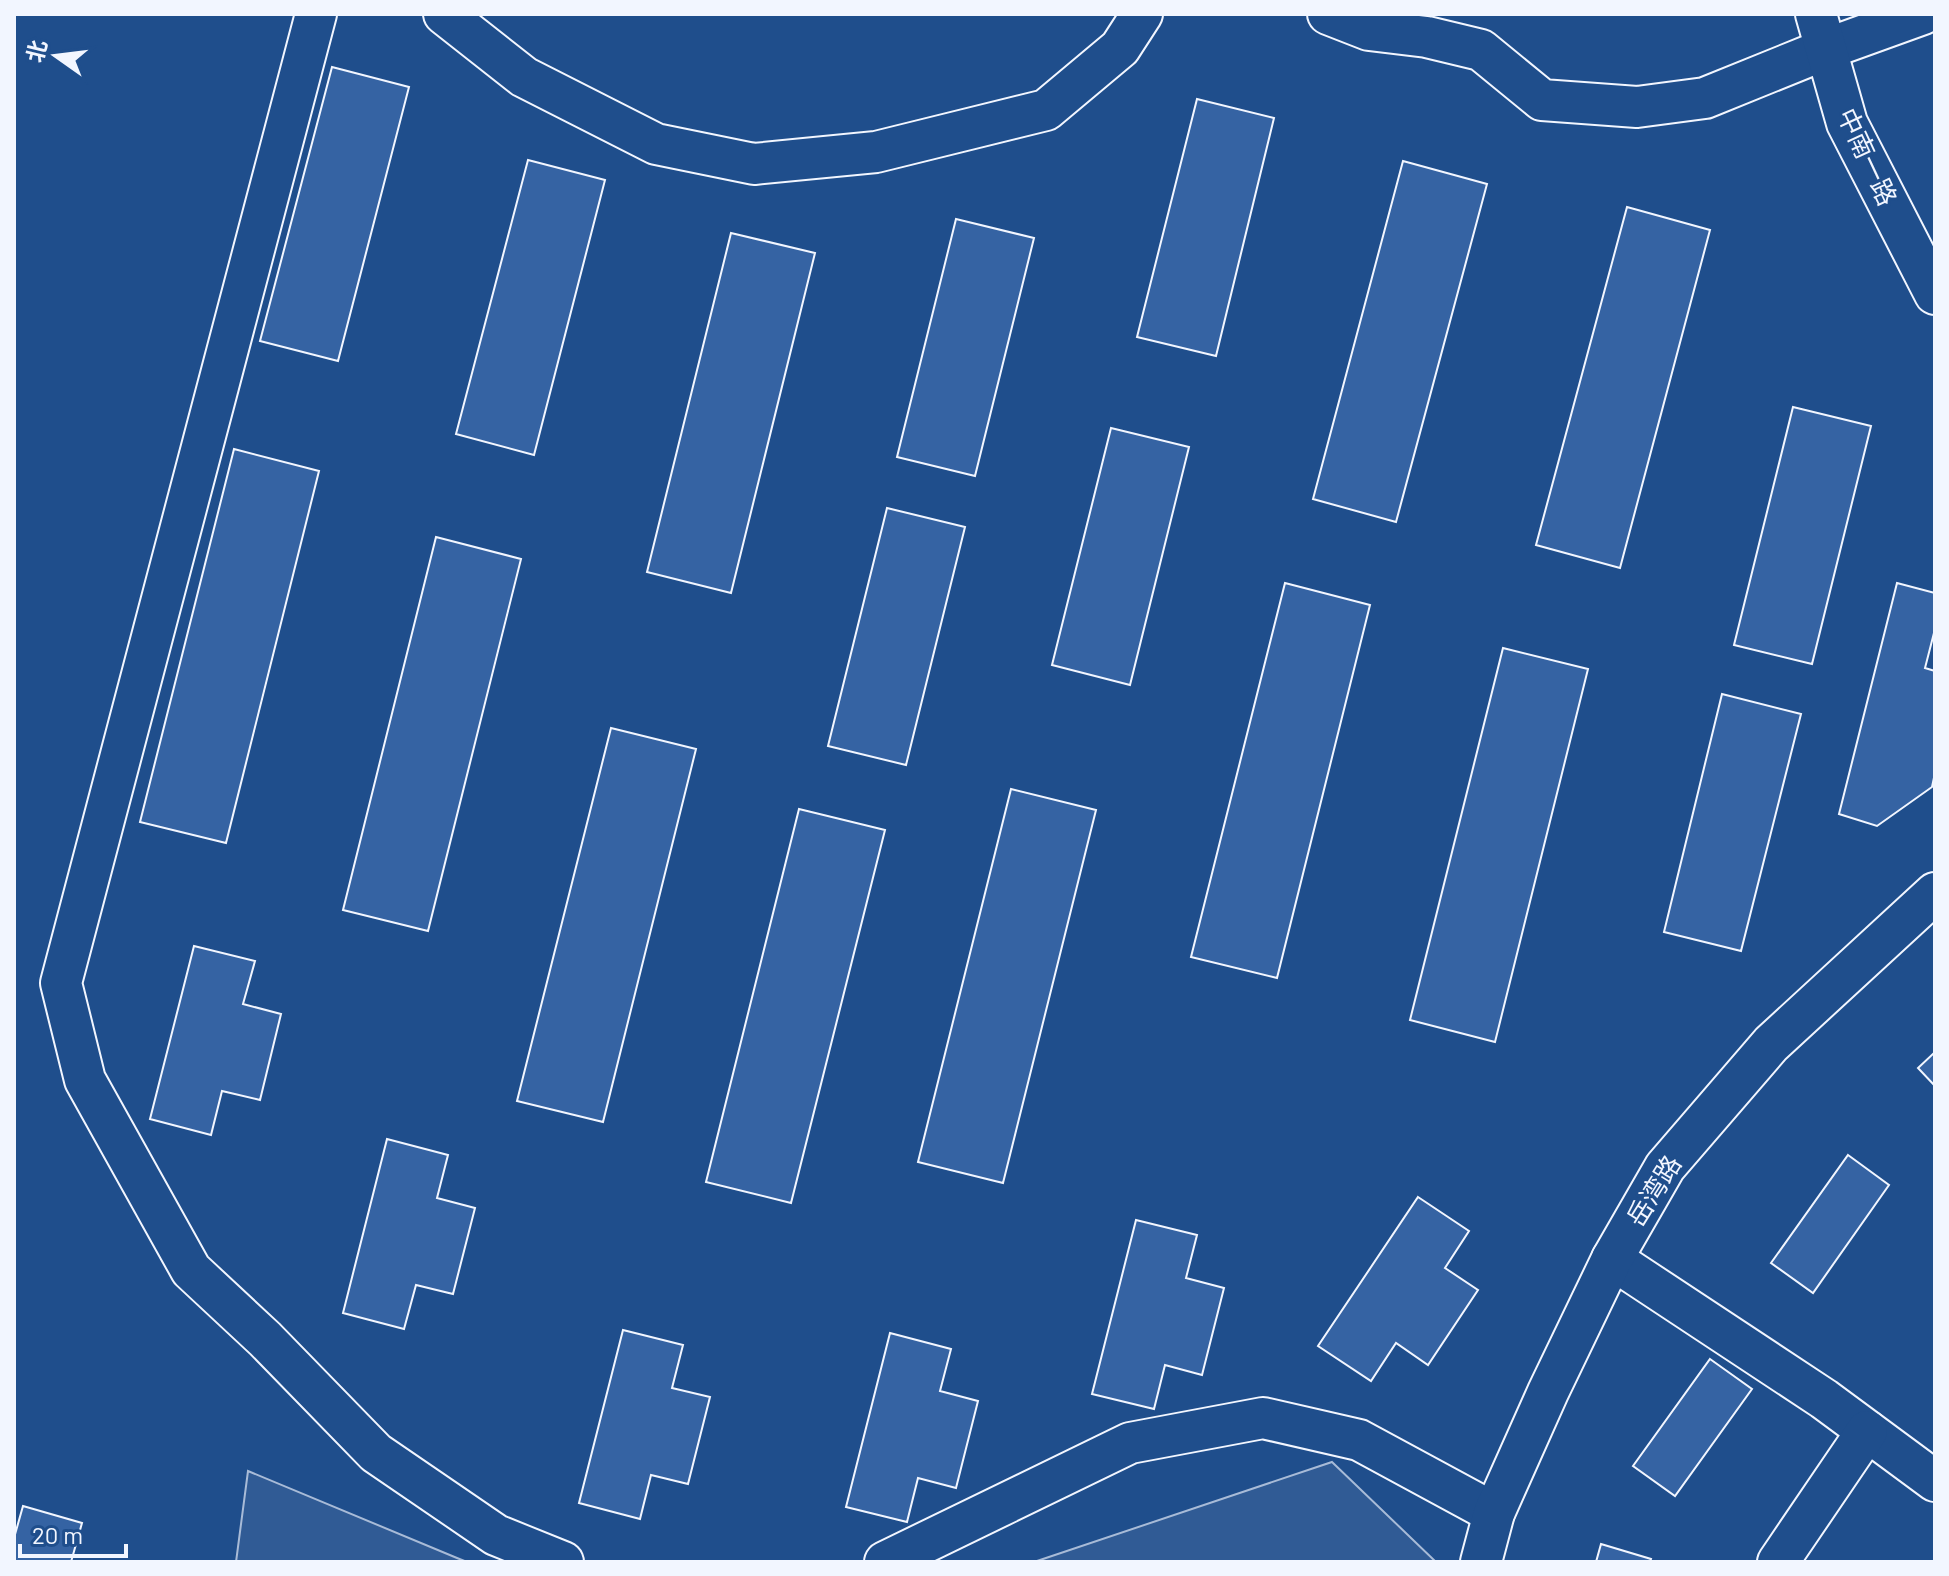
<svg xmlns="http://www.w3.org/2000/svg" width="1949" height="1576" font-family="Barlow,'Noto Sans SC',sans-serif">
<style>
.built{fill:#305b95;stroke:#a8bbd7;stroke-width:2}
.building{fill:#3563a3;stroke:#f2f6ff;stroke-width:2}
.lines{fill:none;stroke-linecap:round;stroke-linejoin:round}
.minor-casing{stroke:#f2f6ff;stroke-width:44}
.minor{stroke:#1f4e8c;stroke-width:40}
.labels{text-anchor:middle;stroke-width:6;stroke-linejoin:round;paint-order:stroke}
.street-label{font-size:26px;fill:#f2f6ff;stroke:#1f4e8c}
</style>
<rect width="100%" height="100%" fill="#1f4e8c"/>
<g class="built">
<polygon points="1332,1462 1436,1562 1034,1562"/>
<polygon points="248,1471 457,1558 467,1562 236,1562"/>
</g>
<g class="building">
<polygon points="332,67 409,87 338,361 260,341"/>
<polygon points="1197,99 1274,118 1216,356 1137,337"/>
<polygon points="528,160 605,180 534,455 456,434"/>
<polygon points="1403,161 1487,184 1396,522 1313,499"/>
<polygon points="1627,207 1710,230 1620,568 1536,545"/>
<polygon points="956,219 1034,238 975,476 897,457"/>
<polygon points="731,233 815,253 731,593 647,572"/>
<polygon points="1793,407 1871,426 1812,664 1734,645"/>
<polygon points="1111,428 1189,447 1130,685 1052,665"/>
<polygon points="234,449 319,471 226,843 140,822"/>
<polygon points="887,508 965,527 906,765 828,746"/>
<polygon points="436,537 521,559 428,931 343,910"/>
<polygon points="1285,583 1370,605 1277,978 1191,957"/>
<polygon points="1897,583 1935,593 1935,629 1925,668 1935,671 1935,773 1932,787 1877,826 1839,814"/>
<polygon points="1503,648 1588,669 1495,1042 1410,1020"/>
<polygon points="1722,694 1801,714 1741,951 1664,932"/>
<polygon points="611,728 696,749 603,1122 517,1101"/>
<polygon points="1011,789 1096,810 1003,1183 918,1162"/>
<polygon points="799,809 885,830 791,1203 706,1182"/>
<polygon points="194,946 255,961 243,1004 281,1014 260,1100 222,1091 211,1135 150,1119"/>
<polygon points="1935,1052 1935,1086 1918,1068"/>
<polygon points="387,1139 448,1155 437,1198 475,1208 453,1294 416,1285 404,1329 343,1313"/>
<polygon points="1848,1155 1889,1185 1813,1293 1771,1263"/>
<polygon points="1418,1197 1469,1231 1445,1268 1478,1290 1428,1365 1396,1343 1371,1381 1318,1346"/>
<polygon points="1136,1220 1197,1235 1186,1278 1224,1288 1202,1375 1165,1365 1154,1409 1092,1394"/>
<polygon points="623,1330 683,1345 672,1388 710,1397 688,1484 651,1475 640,1519 579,1503"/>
<polygon points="890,1333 951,1349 940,1391 978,1401 956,1488 918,1478 907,1522 846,1507"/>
<polygon points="1710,1359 1752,1389 1675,1496 1633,1466"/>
<polygon points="23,1506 82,1523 71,1562 14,1562 14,1538"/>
<polygon points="1601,1544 1651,1559 1650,1562 1596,1562"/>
</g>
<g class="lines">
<defs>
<g id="minor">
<polyline points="316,14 61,983 85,1080 191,1270 265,1339 376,1453 496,1535 563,1562"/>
<polyline points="444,14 524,77 656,144 754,164 876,152 1046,110 1120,48 1142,14"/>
<polyline points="1328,14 1369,30 1427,37 1481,50 1542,100 1637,107 1705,98 1826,49 1923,14"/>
<polyline points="1816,14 1847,123 1935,294"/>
<polyline points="1612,1259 1824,1399 1935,1481"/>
<polyline points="885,1562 1130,1443 1263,1418 1359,1440 1494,1513"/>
<polyline points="1481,1562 1494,1513 1548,1392 1612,1259 1665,1167 1771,1044 1935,893"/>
<polyline points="1778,1562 1867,1431"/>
</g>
</defs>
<use href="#minor" class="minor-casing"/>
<use href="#minor" class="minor"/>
</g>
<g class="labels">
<g class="street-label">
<text transform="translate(1867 157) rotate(65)" y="9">中南一路</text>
<text transform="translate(1654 1191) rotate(-58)" y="9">岳湾路</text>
</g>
</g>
<rect width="1949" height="1576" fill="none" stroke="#f2f6ff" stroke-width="32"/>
<g transform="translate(56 56) rotate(284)" stroke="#1f4e8c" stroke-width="6" paint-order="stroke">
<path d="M0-6L14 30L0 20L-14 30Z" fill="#f2f6ff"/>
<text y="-12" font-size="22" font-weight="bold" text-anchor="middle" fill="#f2f6ff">北</text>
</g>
<path d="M20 1544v12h106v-12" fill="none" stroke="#f2f6ff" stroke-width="4"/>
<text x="32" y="1544" font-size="24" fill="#f2f6ff" stroke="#1f4e8c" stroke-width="6" paint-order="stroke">20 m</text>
</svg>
